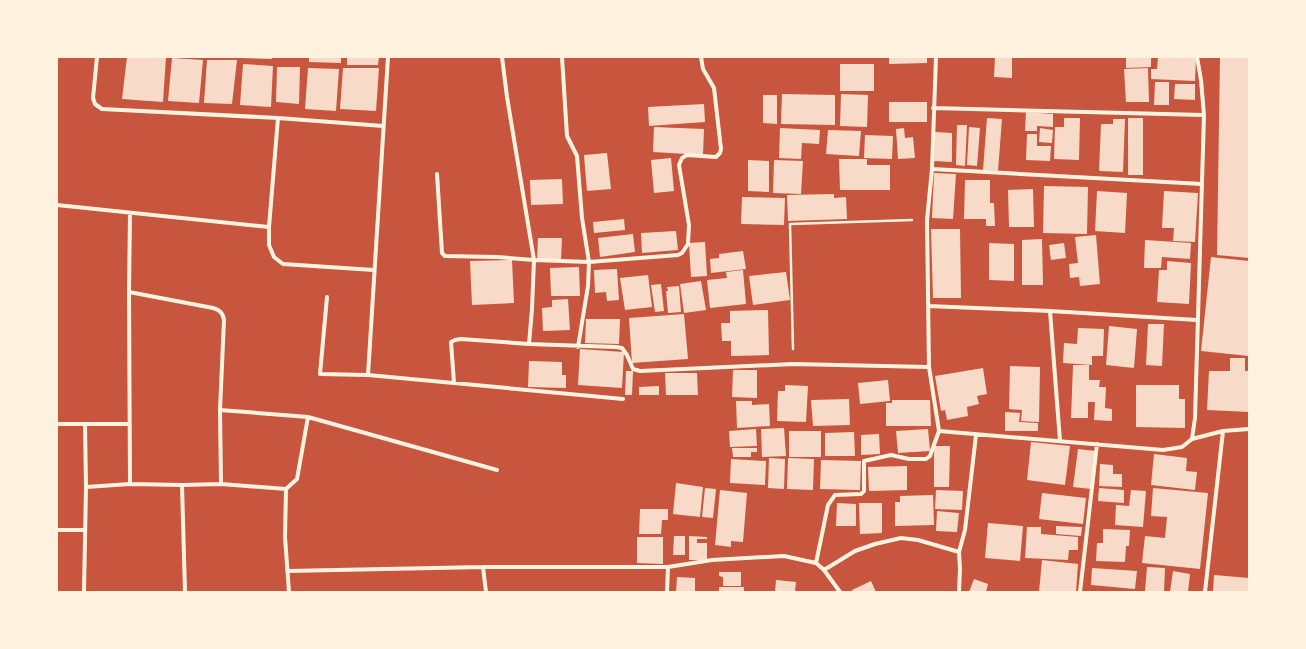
<svg xmlns="http://www.w3.org/2000/svg" width="1306" height="649" viewBox="0 0 1306 649" font-family="'Public Sans',sans-serif">
	<style>
		.building { fill: #f7dbc8 }
		.lines { fill: none; stroke-linecap: round; stroke-linejoin: round }
		.path { stroke: #fff3e0; stroke-width: 2.5 }
		.minor { stroke: #fff3e0; stroke-width: 4 }
	</style>
	<rect width="100%" height="100%" fill="#c8553d"/>
	<path class="building" d="M127,57H166L163,102L122,99Z
		M240,57H272V59L240,58Z
		M309,57H341V63L309,62Z
		M347,57H379L378,65H347Z
		M889,57H927V63L889,64Z
		M995,57H1012V78L994,77Z
		M1126,57H1151V67L1126,68Z
		M1158,57L1196,58L1195,81L1151,79V69H1157Z
		M1220,57H1249V258L1217,255Z
		M172,58L203,60L199,103L168,101Z
		M207,60H237L232,104L204,103Z
		M243,64L273,66L271,107L240,105Z
		M840,64H874V91H840Z
		M277,67H300L299,104L276,102Z
		M308,68L339,69L336,111L305,109Z
		M343,68H379L376,111L340,109Z
		M1148,68L1149,102H1126L1124,69Z
		M1155,82H1169V105H1154Z
		M1175,84H1195V100L1174,99Z
		M782,94L835,95V125L781,124Z
		M841,94L868,95L867,127L840,126Z
		M763,95H777V124L763,123Z
		M889,102H927V122H889Z
		M704,104L705,122L649,126L648,107Z
		M1026,112L1053,114V127L1037,126V131H1025Z
		M987,118L1002,119L998,171L983,170Z
		M1064,118H1080L1079,160L1054,159L1055,127H1064Z
		M1128,118H1143V175H1128Z
		M1113,119H1125L1123,172L1099,171L1101,124H1113Z
		M957,125H967L965,166L956,165Z
		M654,127L704,129L703,155L653,152Z
		M969,127L980,128L977,166L967,165Z
		M780,128L820,130L819,144L802,143L801,159L779,158Z
		M904,128L905,138L913,137L915,158L898,159L896,129Z
		M1040,128L1053,130L1052,143L1039,142Z
		M828,130L861,131L859,156L826,154Z
		M935,132L952,133V162L934,161Z
		M1027,134H1037V146H1051L1050,161L1026,160Z
		M865,135L893,136L892,159L864,158Z
		M607,153L611,189L587,191L584,155Z
		M671,158L674,191L654,193L651,160Z
		M839,159H867V165H890V190H840Z
		M748,160L769,161V192L748,191Z
		M774,160L803,161L801,194L773,193Z
		M934,173L956,174L953,219L932,218Z
		M562,179L563,204L531,205L530,180Z
		M965,180H990V203H994L995,226H986V219H964Z
		M1044,186L1088,187L1087,234L1043,233Z
		M1033,189L1034,227H1009L1008,190Z
		M1097,191L1127,193L1125,233L1095,231Z
		M1164,191L1198,193L1195,242L1173,241L1174,228H1162Z
		M834,194V198L846,197L847,219L788,221L787,195Z
		M742,197L785,198L784,225L741,224Z
		M624,219L625,230L594,233L593,222Z
		M931,229H960L961,298H933Z
		M676,231L678,250L642,253L641,233Z
		M633,234L635,252L600,257L598,238Z
		M1096,235L1100,284L1080,286L1079,277L1070,278L1069,264L1078,263L1075,237Z
		M538,238H562L561,260H537Z
		M1042,239L1043,285H1022V240Z
		M1145,240L1191,243L1190,259L1162,257L1161,268H1144Z
		M705,242L707,276L691,277L689,243Z
		M989,243L1014,244V281L989,280Z
		M1064,243L1066,258L1051,260L1049,245Z
		M743,251L746,269L711,273L710,259L719,258V254Z
		M1211,257L1249,261V356L1201,351Z
		M512,260L514,303L472,305L470,261Z
		M1167,261L1191,263L1189,304L1157,302L1159,270H1167Z
		M579,267L580,296H551L550,268Z
		M617,269L619,300L607,301L606,292L595,293L594,270Z
		M743,270L746,304L710,308L707,280L727,278L726,272Z
		M786,272L790,300L753,305L749,276Z
		M648,275L652,307L625,310L620,278Z
		M701,281L706,310L684,313L680,284Z
		M661,284L664,311L655,312L651,285Z
		M679,286L681,312L668,313L666,291H668L667,287Z
		M568,299L570,330L543,331L542,308L552,307V300Z
		M768,310L769,355L731,356V341H722L721,323H730V311Z
		M684,314L688,359L632,363L629,318Z
		M586,319H620L619,344L585,343Z
		M1148,324H1164L1162,366L1146,365Z
		M1109,326L1137,329L1134,368L1106,365Z
		M1078,328L1104,329L1103,356H1092V365L1063,363L1064,343L1077,344Z
		M580,349L624,352L622,388L578,385Z
		M1230,358H1245V371H1249V412L1207,410L1209,371H1230Z
		M529,361L562,362V375H566V388L528,387Z
		M1073,365H1089V380H1100L1099,387H1106L1105,408L1112,409V421L1094,420L1095,402H1088V418H1071Z
		M1010,366L1040,367L1039,422L1021,421L1022,410L1009,409Z
		M983,368L987,394L977,396L979,404L967,407L968,416L947,420L945,410L941,411L935,376Z
		M733,370H757V398L732,397Z
		M626,371H633L632,395H625Z
		M665,373H697L698,395H666Z
		M888,380L890,401L860,404L858,383Z
		M785,385L808,386L806,422L777,421L778,391H785Z
		M1136,385H1179V399H1185V428L1136,427Z
		M659,386V395H639V387Z
		M849,399L850,425L813,426L811,400Z
		M892,400H930L931,426H886V403H892Z
		M736,401H752V405L769,404L770,426L737,428Z
		M1005,412L1020,413L1019,422L1038,423V431H1005Z
		M784,428L786,456L762,457L761,429Z
		M756,429L757,446L730,447L729,431Z
		M928,429L930,451L898,453L896,431Z
		M789,431H821V457H789Z
		M854,432L855,456H825V433Z
		M879,434L880,454L861,455V435Z
		M1031,442L1070,446L1065,485L1027,480Z
		M934,446H950L949,487H934Z
		M732,448H757V452H751V457H733Z
		M1078,449L1096,451L1091,489L1073,487Z
		M1154,454L1187,458L1186,471L1197,472L1195,490L1151,485Z
		M769,458L785,459L784,489L768,488Z
		M788,458L814,459L813,490L787,489Z
		M731,459L766,461L765,485L730,483Z
		M821,460L861,461L860,490L820,489Z
		M1100,464L1113,465V474H1122V487L1099,486Z
		M907,466V490L869,491L868,467Z
		M676,483L703,487L700,517L673,514Z
		M705,488L716,489L713,518L702,517Z
		M1099,488L1124,490V503L1098,501Z
		M1153,488L1208,493L1200,569L1142,563L1145,536L1165,538L1167,517L1151,516Z
		M720,490L747,493L743,542L731,541V547L715,545Z
		M936,490L963,491L962,510L935,509Z
		M1131,490L1146,491L1143,527L1115,525L1116,505L1129,506Z
		M1042,493L1086,498L1083,524L1039,519Z
		M933,495L934,525L895,526V502H900V496Z
		M837,503L856,504V526H836Z
		M859,503H882V533L860,534Z
		M640,509H668V520H662L661,534H639Z
		M937,511L959,513L957,532L936,531Z
		M988,523L1023,526L1020,561L985,558Z
		M1056,526L1082,527L1081,536L1056,534Z
		M1027,527H1041V534L1078,537V550H1069L1068,560L1025,558Z
		M1103,529L1130,530L1129,546H1126L1125,562L1096,561L1097,543H1103Z
		M674,536H685V555H673Z
		M689,536L707,537V539H697V543H707V560H689Z
		M637,537H663V564L637,563Z
		M1042,560L1078,564L1076,592H1039Z
		M1147,567L1165,568L1164,592H1145Z
		M1092,568L1137,571L1135,589L1091,585Z
		M1173,571L1190,574L1188,592H1170Z
		M719,572H741V586H723V577L719,576Z
		M1214,575L1249,578V592H1213Z
		M677,577L695,578V592H676Z
		M974,579L988,584L986,592H969Z
		M776,580L796,582L795,592H775Z
		M871,581L876,592H853L852,590Z
		M719,587H744V592H719Z"/>
	<g class="lines">
		<path class="path" d="M793,349L790,224L912,220"/>
		<path class="minor" d="M97,57L93,98L95,104L102,109L278,118L383,126
			M502,57L507,97L534,260L532,309L529,344
			M562,57L567,136L577,156L582,218L589,262L588,286L578,347
			M933,108L1204,115
			M278,118L269,227V245L274,257L283,264L374,270
			M932,169L1202,184
			M437,174L442,253L445,256L497,257L534,260L589,262L678,255L682,253L688,244L689,225L679,165L682,158L687,155L716,157L720,153L721,149L714,88L703,69L701,57
			M57,205L269,227
			M129,292L213,308C220,310 223,313 224,320L220,410L221,484
			M327,297L320,374L368,375L623,399
			M928,306L1050,311L1197,320
			M1050,311L1060,441
			M368,375L388,57
			M454,383L451,342L455,340L461,339L529,344L616,347L622,348L627,355L633,369L640,371L793,364L929,367
			M220,410L308,417L497,470
			M57,424H129
			M939,431L1163,450L1182,447L1192,439L1195,418L1204,115L1201,80L1197,57
			M1192,439L1223,431L1249,429
			M130,484L129,292L130,213
			M182,485L185,592
			M86,487L130,484L182,485L221,484L286,489
			M286,489L285,537L289,592
			M286,489L297,479L308,417
			M57,530H84
			M816,563L828,505L835,495L861,494L864,491V461L891,455L909,459H926L930,456L939,431L929,367L927,220L932,169L936,57
			M483,567L486,592
			M668,567L712,560L784,556L816,563L824,570L840,592
			M824,570L855,551L875,544L901,538L918,540L959,552L965,530L976,435
			M287,571L483,567H668L667,592
			M84,592L86,487L85,424
			M959,592L960,569L959,552
			M1080,592L1097,444
			M1205,592L1223,431"/>
	</g>
	<rect width="1306" height="649" fill="none" stroke="#fff3e0" stroke-width="116"/>
</svg>
